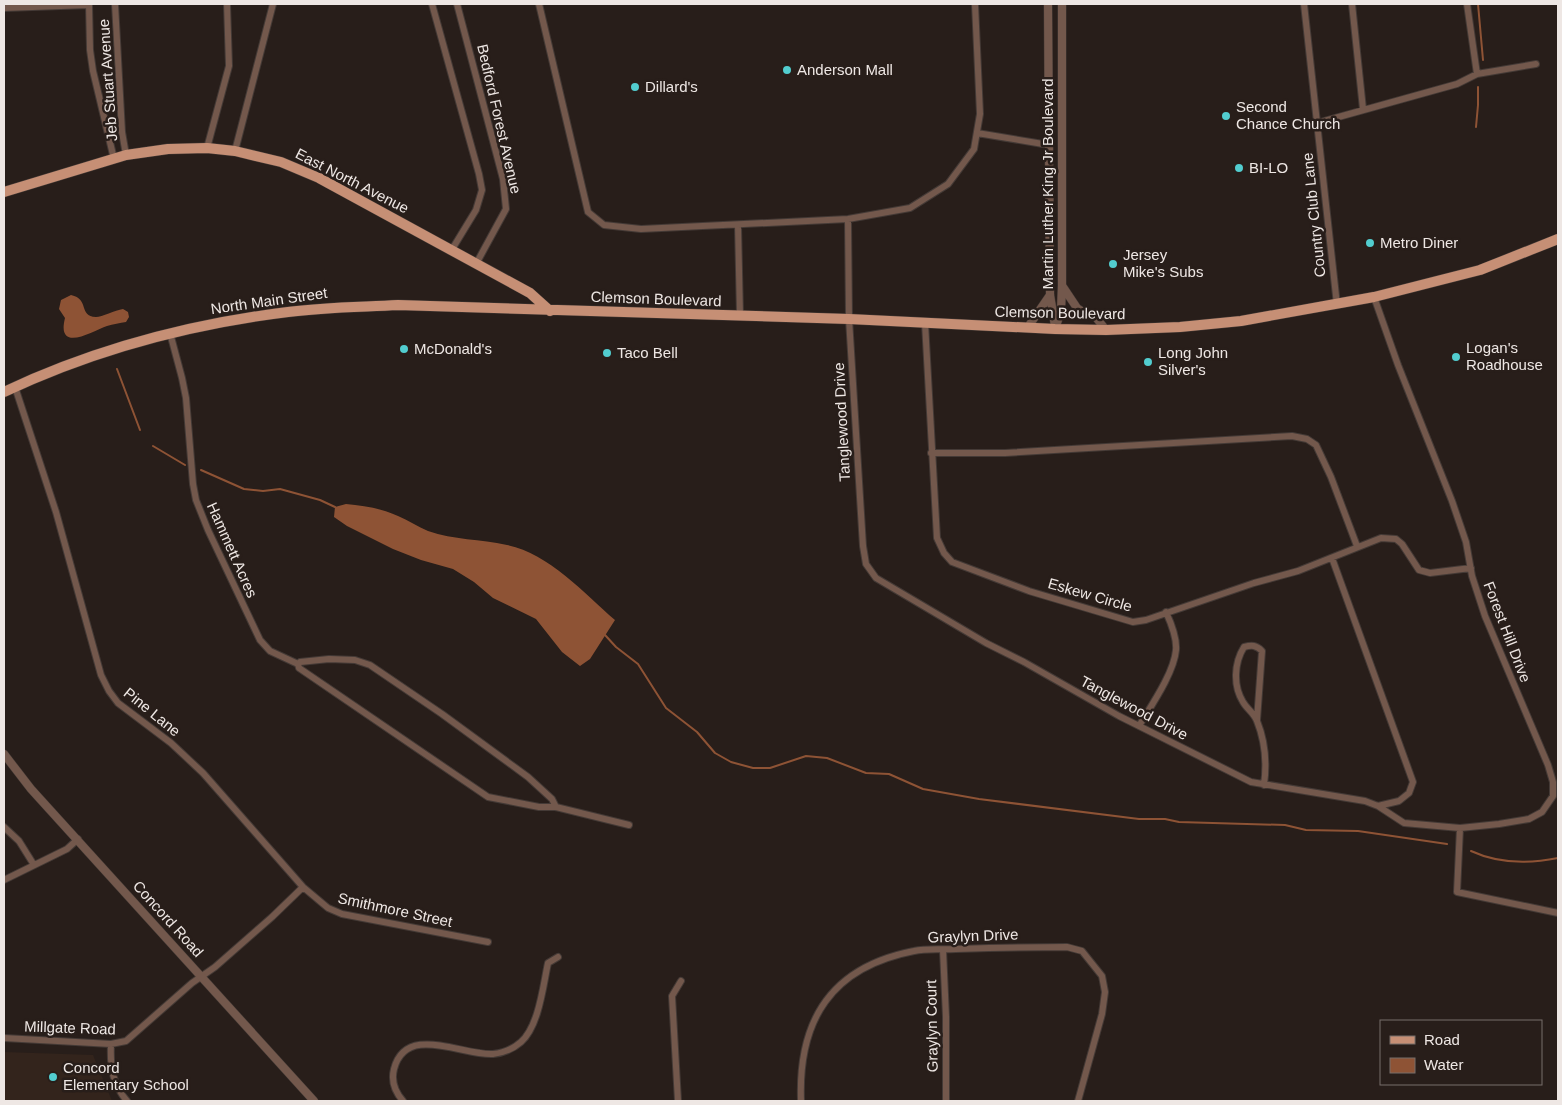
<svg xmlns="http://www.w3.org/2000/svg" width="1562" height="1105" viewBox="0 0 1562 1105" font-family="Arial,sans-serif">
	<style>
		.built { fill: #33241c }
		.water { fill: #8e5335 }
		.lines { fill: none; stroke-linecap: round; stroke-linejoin: round }
		.stream { stroke: #8e5335; stroke-width: 2 }
		.minor-casing { stroke: #443a36; stroke-width: 8 }
		.tertiary-casing { stroke: #443a36; stroke-width: 9 }
		.primary-casing { stroke: #443a36; stroke-width: 11 }
		.minor { stroke: #73584c; stroke-width: 6 }
		.tertiary { stroke: #73584c; stroke-width: 8 }
		.primary { stroke: #c68f75; stroke-width: 10 }
		.poi-dot { fill: #52cdcf; stroke: #281e1a; stroke-width: 2 }
		.labels { text-anchor: middle; stroke-width: 5; stroke-linejoin: round; paint-order: stroke }
		.poi-label { font-size: 15px; fill: #eee7e4; stroke: #281e1a; text-anchor: start }
		.street-label { font-size: 15px; fill: #eee7e4; stroke: #281e1a }
	</style>
	<rect width="100%" height="100%" fill="#281e1a"/>
	<path class="built" d="M4,1052L93,1055L112,1101H4Z"/>
	<path class="water" d="M71,295C90,299 78,316 96,317C102,317 115,310 123,309L128,312L129,317L126,322C120,323 113,324 107,326C93,331 56,354 65,318L59,309L61,300Z
		M346,504C364,506 381,508 398,516C408,520 418,527 428,531C454,540 480,539 507,545C548,553 584,593 615,620L590,659L580,666L562,652L536,619L493,598L474,582L453,569L421,560L393,549L347,526L334,517L335,507Z"/>
	<g class="lines">
		<path class="stream" d="M1478,4L1483,60
			M1476,127L1478,105V87
			M117,369L140,430
			M153,446L185,465
			M201,470L244,489L263,491L280,489L320,500L335,507
			M605,635L616,647L638,664L666,708L697,732L715,753L731,762L753,768H770L806,756L827,758L866,773L889,774L923,789L979,799L1139,819H1165L1179,822L1285,825L1306,830L1358,831L1447,844
			M1471,851C1499,864 1528,864 1558,858"/>
		<g class="minor-casing">
			<path id="minor" d="M89,4L90,50L93,71L114,159
				M115,4L122,132L126,155
				M432,4L479,174L482,190L476,210L451,251
				M457,4L503,179L506,209L476,264
				M539,4L588,212L604,225L641,229L848,219L910,208L948,184L974,149L980,114L975,4
				M1304,4L1337,305
				M1352,4L1363,109
				M4,8L89,5
				M1477,74L1536,64
				M1317,123L1457,84L1477,74L1467,4
				M977,133L1049,145
				M207,148L229,66L227,4
				M235,151L273,4
				M848,219L849,319L863,546L866,564L876,578L986,643L1024,662L1119,716L1251,782L1365,801L1378,806L1399,801L1409,793L1413,782L1332,558
				M738,225L740,316
				M1374,297L1398,365L1452,501L1466,542L1472,576L1485,616L1548,765L1553,782V796L1542,812L1529,819L1499,824L1460,828L1404,823L1378,806
				M925,323L937,538L944,553L952,562L1029,591L1133,622L1146,620L1254,583L1298,571L1381,538L1396,539L1402,544L1419,570L1430,573L1471,568
				M170,333L182,378L186,398L193,484L196,500L208,530L260,640L270,651L298,664
				M15,387L56,512L101,675L109,691L118,703L171,743L203,773L303,887L328,908L342,914L488,942
				M931,453H1005L1292,436L1307,439L1316,445L1331,477L1357,546
				M1257,720L1262,651C1256,645 1252,645 1244,647C1234,663 1233,686 1243,702C1247,709 1254,713 1257,721C1265,741 1267,763 1264,785
				M1139,726C1151,706 1174,673 1176,650C1177,638 1171,623 1166,612
				M556,807L552,799L528,777L442,714L370,665L355,660L329,659L300,662L298,664L299,668L488,797L539,807H556L629,825
				M4,827L19,841L34,865
				M1460,828L1457,892L1558,913
				M4,880L67,849L78,839
				M943,950L946,1017V1101
				M4,1038L111,1044L126,1041L192,983L215,967L272,917L303,887
				M111,1044C110,1066 112,1084 127,1101
				M403,1101C395,1092 391,1081 394,1069C406,1023 463,1056 493,1054C503,1053 513,1049 521,1042C539,1026 543,986 548,963L558,957
				M678,1101L672,996L681,981
				M801,1101C798,1020 831,967 914,951C927,948 942,950 956,949C993,948 1030,947 1067,947L1082,951L1102,976L1105,992L1102,1014L1078,1101"/>
		</g>
		<g class="tertiary-casing">
			<path id="tertiary" d="M1048,4L1050,295L1055,326
				M1063,287L1077,308L1086,314L1094,315L1106,330
				M1028,327L1050,295
				M1055,329L1061,311L1062,285V4
				M4,754L31,789L314,1101"/>
		</g>
		<g class="primary-casing">
			<path id="primary" d="M4,192L126,155L168,149L207,148L235,151L281,162L319,178L530,293L550,311
				M4,392C93,350 190,324 288,312C324,307 361,307 398,305L849,319L1055,329L1106,330L1180,327L1241,321L1374,297L1480,270L1558,239"/>
		</g>
		<use href="#minor" class="minor"/>
		<use href="#tertiary" class="tertiary"/>
		<use href="#primary" class="primary"/>
	</g>
	<g class="poi-dot">
		<circle cx="787" cy="70" r="5"/>
		<circle cx="635" cy="87" r="5"/>
		<circle cx="1226" cy="116" r="5"/>
		<circle cx="1239" cy="168" r="5"/>
		<circle cx="1370" cy="243" r="5"/>
		<circle cx="1113" cy="264" r="5"/>
		<circle cx="404" cy="349" r="5"/>
		<circle cx="607" cy="353" r="5"/>
		<circle cx="1456" cy="357" r="5"/>
		<circle cx="1148" cy="362" r="5"/>
		<circle cx="53" cy="1077" r="5"/>
	</g>
	<g class="labels">
		<g class="poi-label">
			<text x="797" y="75">Anderson Mall</text>
			<text x="645" y="92">Dillard's</text>
			<text x="1236" y="112">Second<tspan x="1236" dy="17">Chance Church</tspan></text>
			<text x="1249" y="173">BI-LO</text>
			<text x="1380" y="248">Metro Diner</text>
			<text x="1123" y="260">Jersey<tspan x="1123" dy="17">Mike's Subs</tspan></text>
			<text x="1466" y="353">Logan's<tspan x="1466" dy="17">Roadhouse</tspan></text>
			<text x="414" y="354">McDonald's</text>
			<text x="617" y="358">Taco Bell</text>
			<text x="1158" y="358">Long John<tspan x="1158" dy="17">Silver's</tspan></text>
			<text x="63" y="1073">Concord<tspan x="63" dy="17">Elementary School</tspan></text>
		</g>
		<g class="street-label">
			<text transform="translate(108 80) rotate(-94)" y="5">Jeb Stuart Avenue</text>
			<text transform="translate(499 119) rotate(77)" y="5">Bedford Forest Avenue</text>
			<text transform="translate(352 181) rotate(27)" y="5">East North Avenue</text>
			<text transform="translate(1048 184) rotate(-90)" y="5">Martin Luther King Jr Boulevard</text>
			<text transform="translate(1314 215) rotate(-96)" y="5">Country Club Lane</text>
			<text transform="translate(656 299) rotate(2)" y="5">Clemson Boulevard</text>
			<text transform="translate(269 301) rotate(-8)" y="5">North Main Street</text>
			<text transform="translate(1060 313) rotate(1)" y="5">Clemson Boulevard</text>
			<text transform="translate(842 422) rotate(-93)" y="5">Tanglewood Drive</text>
			<text transform="translate(232 550) rotate(66)" y="5">Hammett Acres</text>
			<text transform="translate(1090 595) rotate(16)" y="5">Eskew Circle</text>
			<text transform="translate(1507 632) rotate(69)" y="5">Forest Hill Drive</text>
			<text transform="translate(1134 708) rotate(28)" y="5">Tanglewood Drive</text>
			<text transform="translate(152 712) rotate(39)" y="5">Pine Lane</text>
			<text transform="translate(395 910) rotate(12)" y="5">Smithmore Street</text>
			<text transform="translate(168 919) rotate(48)" y="5">Concord Road</text>
			<text transform="translate(973 936) rotate(-2)" y="5">Graylyn Drive</text>
			<text transform="translate(932 1026) rotate(-91)" y="5">Graylyn Court</text>
			<text transform="translate(70 1028) rotate(2)" y="5">Millgate Road</text>
		</g>
	</g>
	<rect width="1562" height="1105" fill="none" stroke="#eee7e4" stroke-width="10"/>
	<rect x="1380" y="1020" width="162" height="65" fill="#281e1a" stroke="#776e6b"/>
	<rect x="1390" y="1036" width="25" height="8" fill="#c68f75" stroke="#776e6b"/>
	<text x="1424" y="1045" font-size="15" fill="#eee7e4">Road</text>
	<rect x="1390" y="1058" width="25" height="15" fill="#8e5335" stroke="#776e6b"/>
	<text x="1424" y="1070" font-size="15" fill="#eee7e4">Water</text>
</svg>
